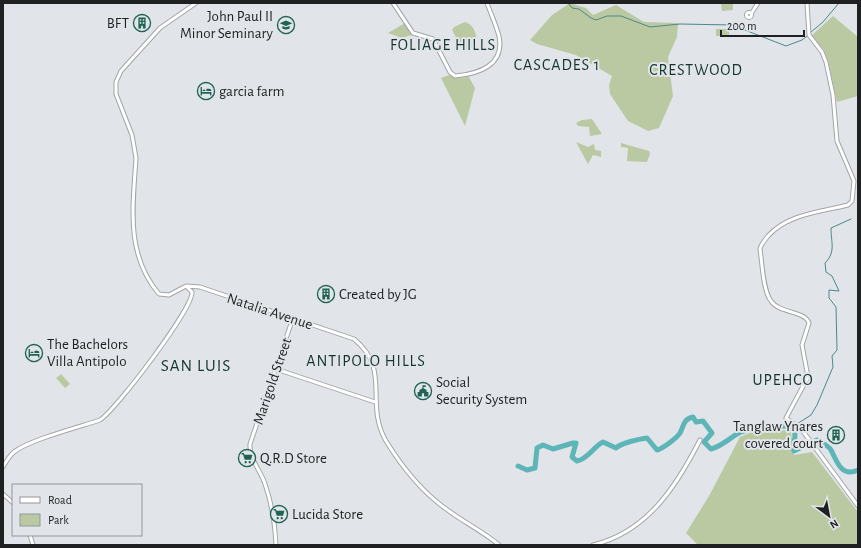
<svg xmlns="http://www.w3.org/2000/svg" width="861" height="548" viewBox="0 0 861 548" font-family="'Alegreya Sans',sans-serif">
	<style>
		.green { fill: #bac9a2 }
		.lines { fill: none; stroke-linecap: round; stroke-linejoin: round }
		.stream { stroke: #4a888a; stroke-width: 1 }
		.river { stroke: #5db5b7; stroke-width: 5 }
		.tertiary-casing { stroke: #a2a5a9; stroke-width: 5 }
		.tertiary { stroke: #fff; stroke-width: 3 }
		.labels { text-anchor: middle; stroke-width: 4; stroke-linejoin: round; paint-order: stroke }
		.poi-label { font-size: 15px; fill: #1f2021; stroke: #e1e5e9; text-anchor: start }
		.street-label { font-size: 15px; fill: #1f2021; stroke: #e1e5e9 }
		.neighbourhood-label { font-size: 16px; letter-spacing: 1px; fill: #15342d; stroke: #e1e5e9 }
		.quarter-label { font-size: 17px; letter-spacing: 1px; fill: #15342d; stroke: #e1e5e9 }
	</style>
	<rect width="100%" height="100%" fill="#e1e5e9"/>
	<path class="green" d="M570,3L586,8L593,15L616,5L644,22L678,23L677,37L668,57L673,96L659,128L648,131L628,121L610,94L609,85L612,76L576,55L537,44L530,40L552,15Z
		M721,4H733V10L722,11Z
		M833,16L858,37V96L837,102L828,60L824,50L811,36Z
		M465,22C474,24 478,36 476,45L466,50L462,49L452,30L454,27Z
		M405,23L412,35L402,38L388,33Z
		M716,29H729V36H716Z
		M449,75L458,78L469,77L475,88L465,126L441,78Z
		M592,119L602,134L590,136L589,127L578,126L576,123L582,120Z
		M576,142L588,147L594,144L595,150L601,151V157L593,155L588,164Z
		M621,143L649,151L650,154L647,162L627,161L628,148L621,147Z
		M61,374L70,384L65,388L56,378Z
		M790,430C793,438 792,447 794,455L812,452L858,512V545H698L686,533L709,496L740,437L752,432Z"/>
	<g class="lines">
		<path class="stream" d="M568,3L572,8L579,9L591,18L596,20L607,16H621L650,27L680,24L732,25L786,46L802,40L807,36
			M811,32L823,22L839,3
			M797,424L811,415L817,405L833,367L832,356L837,350L836,307L829,298V290L839,291L832,276L826,272L825,263C836,252 831,243 831,228L851,219
			M857,545L858,544"/>
		<path class="river" d="M518,466L527,470L535,468L537,448L543,445L553,449L573,443H576L572,457L577,461C588,459 593,447 603,442L616,448C621,443 639,439 647,438L657,450C662,449 677,438 680,433C684,426 683,419 693,417L696,422L703,421L712,433L704,442L711,449C723,446 730,437 741,432C756,426 773,427 789,426C800,432 792,442 794,451L817,440C822,443 828,445 831,450C837,461 841,478 858,470"/>
		<g class="tertiary-casing">
			<path id="tertiary" d="M393,3L413,33L433,39L450,72L455,76C479,74 505,65 499,36C496,25 491,14 487,3
				M807,3L809,35L822,52L826,62L833,95L837,141L854,181L852,201L848,205C820,212 788,214 768,236C765,240 761,244 760,249C762,262 763,291 771,301C780,314 804,310 809,323L802,345L808,377L786,418L802,430L858,506
				M746.5 15a2.5 2.5 0 1 1 5 0a2.5 2.5 0 1 1-5 0Z
				M751,14L758,3
				M186,286L200,287L354,339C392,370 364,403 386,441C402,467 424,494 449,511C465,523 484,532 499,545
				M276,369L375,402
				M3,467C6,462 9,456 14,452C29,440 79,427 100,420C116,410 194,307 192,292L186,286L169,295L159,294C125,254 133,206 136,158L132,135L116,94V82L121,71L160,28L196,3
				M3,494L13,503
				M30,535L33,545
				M276,545C275,524 272,504 265,484C261,471 249,459 250,444L293,318
				M593,545C647,532 676,487 700,440"/>
		</g>
		<use href="#tertiary" class="tertiary"/>
	</g>
	<defs>
		<g id="building-ring" transform="scale(0.9)"><circle r="9.5" fill="#e1e5e9" stroke="#1e6354" stroke-width="1.5"/><path d="M-4-6H4V6H1V3H-1V6H-4ZM-2.5-4.3h1.7v1.8h-1.7ZM.8-4.3h1.7v1.8H.8ZM-2.5-1h1.7V.8h-1.7ZM.8-1h1.7V.8H.8Z" fill="#1e6354"/></g>
		<g id="university-ring" transform="scale(0.9)"><circle r="9.5" fill="#e1e5e9" stroke="#1e6354" stroke-width="1.5"/><path d="M0-5L7-2L0 1L-7-2ZM-4 1L0 2.5L4 1V4Q0 6-4 4Z" fill="#1e6354"/></g>
		<g id="hotel-ring" transform="scale(0.9)"><circle r="9.5" fill="#e1e5e9" stroke="#1e6354" stroke-width="1.5"/><path d="M-6-4.5h1.5V1H6V5H4.5V3h-9V5H-6ZM-4 0a1.8 1.8 0 1 1 3.6 0ZM.5 0V-2.5h3Q6-2.5 6 0Z" fill="#1e6354"/></g>
		<g id="civic-ring" transform="scale(0.9)"><circle r="9.5" fill="#e1e5e9" stroke="#1e6354" stroke-width="1.5"/><path d="M-.6-6.5H3V-4.5H.6V-3L4-1V1h2V6H-6V1h2V-1L-.6-3ZM-1.2 2.5V6h2.4V2.5Z" fill="#1e6354"/></g>
		<g id="supermarket-ring" transform="scale(0.9)"><circle r="9.5" fill="#e1e5e9" stroke="#1e6354" stroke-width="1.5"/><path d="M-6-5.5h2.5l.6 2H6L4.5 2H-2.5L-4.4-4H-6ZM-1.5 3.2a1.3 1.3 0 1 0 .1 0ZM3 3.2a1.3 1.3 0 1 0 .1 0Z" fill="#1e6354"/></g>
	</defs>
	<g fill-rule="evenodd">
		<use href="#building-ring" x="142" y="23"/>
		<use href="#university-ring" x="286" y="25"/>
		<use href="#hotel-ring" x="206" y="91"/>
		<use href="#building-ring" x="326" y="294"/>
		<use href="#hotel-ring" x="34" y="353"/>
		<use href="#civic-ring" x="423" y="391"/>
		<use href="#building-ring" x="836" y="435"/>
		<use href="#supermarket-ring" x="247" y="458"/>
		<use href="#supermarket-ring" x="279" y="514"/>
	</g>
	<g class="labels">
		<g class="poi-label">
			<text x="273" y="21" text-anchor="end">John Paul II<tspan x="273" dy="17">Minor Seminary</tspan></text>
			<text x="129" y="28" text-anchor="end">BFT</text>
			<text x="219" y="96">garcia farm</text>
			<text x="339" y="299">Created by JG</text>
			<text x="47" y="349">The Bachelors<tspan x="47" dy="17">Villa Antipolo</tspan></text>
			<text x="436" y="387">Social<tspan x="436" dy="17">Security System</tspan></text>
			<text x="823" y="431" text-anchor="end">Tanglaw Ynares<tspan x="823" dy="17">covered court</tspan></text>
			<text x="260" y="463">Q.R.D Store</text>
			<text x="292" y="519">Lucida Store</text>
		</g>
		<g class="street-label">
			<text transform="translate(270 311) rotate(18)" y="5">Natalia Avenue</text>
			<text transform="translate(272 381) rotate(-71)" y="5">Marigold Street</text>
		</g>
		<g class="neighbourhood-label">
			<text x="443" y="50">FOLIAGE HILLS</text>
			<text x="557" y="70">CASCADES 1</text>
			<text x="696" y="75">CRESTWOOD</text>
			<text x="366" y="366">ANTIPOLO HILLS</text>
			<text x="783" y="385">UPEHCO</text>
		</g>
		<g class="quarter-label">
			<text x="196" y="371">SAN LUIS</text>
		</g>
	</g>
	<rect width="861" height="548" fill="none" stroke="#1f2021" stroke-width="8"/>
	<rect x="12" y="484" width="130" height="52" fill="#e1e5e9" stroke="#939699"/>
	<rect x="20" y="497" width="20" height="6" fill="#ffffff" stroke="#939699"/>
	<text x="48" y="504" font-size="12" fill="#1f2021">Road</text>
	<rect x="20" y="514" width="20" height="12" fill="#bac9a2" stroke="#939699"/>
	<text x="48" y="524" font-size="12" fill="#1f2021">Park</text>
	<g transform="translate(829 516) rotate(148)" stroke="#e1e5e9" stroke-width="3" paint-order="stroke">
	<path d="M0-3L7 15L0 10L-7 15Z" fill="#1f2021"/>
	<text y="-6" font-size="11" font-weight="bold" text-anchor="middle" fill="#1f2021">N</text>
	</g>
	<path d="M721 30v6h83v-6" fill="none" stroke="#1f2021" stroke-width="2"/>
	<text x="727" y="30" font-size="12" fill="#1f2021" stroke="#e1e5e9" stroke-width="3" paint-order="stroke">200 m</text>
</svg>
